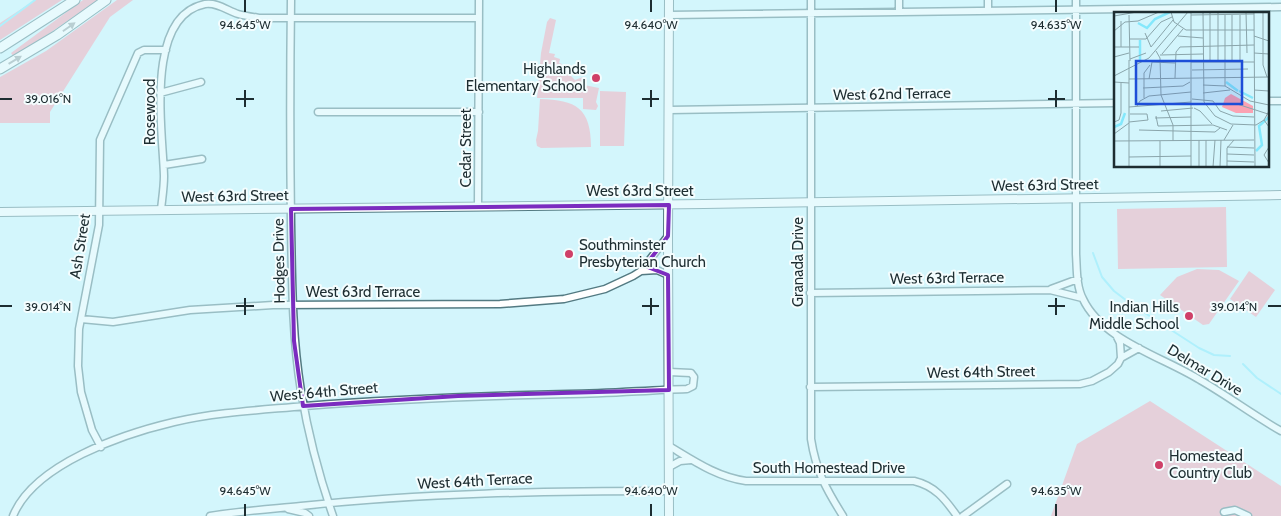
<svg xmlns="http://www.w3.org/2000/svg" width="1281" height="516" viewBox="0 0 1281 516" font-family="Cabin,sans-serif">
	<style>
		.green { fill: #fba2b2 }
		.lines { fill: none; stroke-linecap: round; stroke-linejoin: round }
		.stream { stroke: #84e8fc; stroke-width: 2 }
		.minor-casing { stroke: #537a82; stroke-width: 9 }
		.major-casing { stroke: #537a82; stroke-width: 10 }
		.highway-casing { stroke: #537a82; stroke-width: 11 }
		.minor { stroke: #fff; stroke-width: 6 }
		.major { stroke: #fff; stroke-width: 8 }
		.highway { stroke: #fff; stroke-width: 9 }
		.oneway { fill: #99a0a2 }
		.marked { fill: none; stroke: #7b2cbf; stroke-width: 4; stroke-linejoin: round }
		.ticks { fill: none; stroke: #1d2d31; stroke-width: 2 }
		.poi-dot { fill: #cf4068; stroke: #f4fdfe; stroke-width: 2 }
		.labels { text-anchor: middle; stroke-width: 4; stroke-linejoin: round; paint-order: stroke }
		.poi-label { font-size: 15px; fill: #1d2d31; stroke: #f4fdfe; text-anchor: end }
		.street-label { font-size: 15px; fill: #1d2d31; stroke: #f4fdfe }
		.inset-river { fill: none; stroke: #84e8fc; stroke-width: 2.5 }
		.inset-road { fill: none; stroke: #8aa5ab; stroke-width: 1 }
		.view { fill: #1d4ed8; fill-opacity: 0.15; stroke: #1d4ed8; stroke-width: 2.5 }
		.inset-edge { fill: none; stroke: #1d2d31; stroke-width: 2.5 }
		.ticks-label { font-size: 12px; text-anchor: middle; fill: #1d2d31; stroke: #f4fdfe; stroke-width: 4; stroke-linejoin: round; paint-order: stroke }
	</style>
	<rect width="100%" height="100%" fill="#d3f5fc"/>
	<path class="green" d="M35,0H62L0,40V23Z
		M83,0H98L47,35L13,56L11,53Z
		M117,0H133L110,17L50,112V123H0V77L46,51Z
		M550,18L556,20L549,53L555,54L554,57L560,59L559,63L562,64L561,67L571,70L570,75L575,80L583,77L586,81L584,85L599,88L596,102L598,106L596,110L583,109V98H537L541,53L547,22Z
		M600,91L626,92L624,146H600Z
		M540,99C576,100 591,108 591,147L541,148L537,146L536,140L538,131Z
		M1226,207L1227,267L1118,269L1117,209Z
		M1197,269L1219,270L1239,281L1209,324L1203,325L1160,295L1177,277Z
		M1249,271L1275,290L1256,317L1230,299Z
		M1150,401L1281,486V516H1051L1077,444Z"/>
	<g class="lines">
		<path class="stream" d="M0,26L35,0
			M1093,253L1102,277L1114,291L1131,304L1199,348L1214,355L1230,356
			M1243,364L1257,378L1281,394"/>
		<g class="minor-casing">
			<path id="minor" d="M291,0C290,75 290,149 291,224C292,280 292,336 301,391C308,433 319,476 333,516
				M811,0V439C816,471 826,489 843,516
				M1076,0V254C1077,268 1076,286 1083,299C1102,340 1163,357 1200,380C1228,396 1253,415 1281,431
				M988,11V0
				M899,12V0
				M669,15L1281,7
				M160,93L201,82
				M1267,101H1281
				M669,110L1115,103
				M318,112H479
				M164,165L202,159
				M478,206L479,0
				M161,210C162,199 164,188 164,176C163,133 144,16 205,4C217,2 228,11 238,14C245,16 253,17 260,18H479
				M641,271L657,270L668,275
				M1051,289L1078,279
				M810,293L1050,290L1082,298
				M81,319L113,322L190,310L273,305L500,304L564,299L605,289L633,276L641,271L668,236
				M1117,337L1120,343L1121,358
				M810,387L1080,384L1092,381L1109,372L1118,364L1121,358L1139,348
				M669,446C694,461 717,477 746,481H914C935,486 945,499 957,516
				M101,447L92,430L81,392L78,366L79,329L99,225L100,140L138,53L144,50H166
				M669,467L680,461L691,460
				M288,509L305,513L309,516
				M1224,512L1235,510L1248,516
				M13,516C34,464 123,434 174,422C217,412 262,410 305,406C394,399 480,396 569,394C609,394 648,390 687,389L693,386L694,377L691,373L669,372
				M210,516C240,511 271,509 301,506C424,493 546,491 669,491
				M963,516L1007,484"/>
		</g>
		<g class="major-casing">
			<path id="major" d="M0,212L704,204L1281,195
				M669,516L668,236L669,0"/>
		</g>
		<g class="highway-casing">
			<path id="highway" d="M0,48L75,0
				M0,69L57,35L106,0"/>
		</g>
		<use href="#minor" class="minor"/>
		<use href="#major" class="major"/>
		<use href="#highway" class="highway"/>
	</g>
	<defs><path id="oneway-solid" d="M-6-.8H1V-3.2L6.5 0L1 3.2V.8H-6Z" transform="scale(1.25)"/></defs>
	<g class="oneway">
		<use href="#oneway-solid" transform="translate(69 27) rotate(-35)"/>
		<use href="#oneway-solid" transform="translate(15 60) rotate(-31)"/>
	</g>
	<path d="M0 0H1281V516H0ZM669,205L668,236L645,266L668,275L669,390L458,396L303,406L294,341L291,209Z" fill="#d3f5fc" fill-opacity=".55" fill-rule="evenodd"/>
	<path class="marked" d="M669,205L668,236L645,266L668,275L669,390L458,396L303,406L294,341L291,209Z"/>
	<path class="ticks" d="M245,0V12M651,0V12M1056,0V12M245,90V107M651,90V107M1056,90V107M0,99H12M236,99H254M642,99H659M1048,99H1065M245,298V315M651,298V315M1056,298V315M0,306H12M236,306H254M642,306H659M1048,306H1065M1268,306H1281M245,504V516M651,504V516M1056,504V516"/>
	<g class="poi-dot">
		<circle cx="596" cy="78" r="5"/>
		<circle cx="569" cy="254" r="5"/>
		<circle cx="1189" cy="316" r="5"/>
		<circle cx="1159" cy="465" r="5"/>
	</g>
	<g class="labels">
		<g class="poi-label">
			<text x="586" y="74">Highlands<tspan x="586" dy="17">Elementary School</tspan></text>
			<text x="579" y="250" text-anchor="start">Southminster<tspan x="579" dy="17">Presbyterian Church</tspan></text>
			<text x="1179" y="312">Indian Hills<tspan x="1179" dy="17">Middle School</tspan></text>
			<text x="1169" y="461" text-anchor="start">Homestead<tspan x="1169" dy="17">Country Club</tspan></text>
		</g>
		<g class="street-label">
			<text transform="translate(892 94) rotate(-1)" y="5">West 62nd Terrace</text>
			<text transform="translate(150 112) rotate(-90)" y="5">Rosewood</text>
			<text transform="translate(466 148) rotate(-90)" y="5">Cedar Street</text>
			<text transform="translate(1045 185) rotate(-1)" y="5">West 63rd Street</text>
			<text x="640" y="196">West 63rd Street</text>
			<text transform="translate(235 196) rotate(-1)" y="5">West 63rd Street</text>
			<text transform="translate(80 246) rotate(-81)" y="5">Ash Street</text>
			<text transform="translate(279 261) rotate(-91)" y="5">Hodges Drive</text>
			<text transform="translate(798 262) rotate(-90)" y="5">Granada Drive</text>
			<text transform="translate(947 278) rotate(-1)" y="5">West 63rd Terrace</text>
			<text x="363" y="297">West 63rd Terrace</text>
			<text transform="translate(1205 370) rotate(31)" y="5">Delmar Drive</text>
			<text transform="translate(981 372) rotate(-1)" y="5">West 64th Street</text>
			<text transform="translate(324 392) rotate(-5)" y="5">West 64th Street</text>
			<text x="829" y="473">South Homestead Drive</text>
			<text transform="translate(475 481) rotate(-3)" y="5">West 64th Terrace</text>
		</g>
	</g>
	<g transform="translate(1114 12)">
		<rect width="155" height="155" fill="#d3f5fc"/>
		<path d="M117,82L139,94V101H122L108,95L111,86Z" fill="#fba2b2"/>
		<path class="inset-river" d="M24,11L33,16L41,7L56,0M26,48V28M112,70L124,79M125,79L139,86M0,115L7,112L11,101M142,139L148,133L145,114L155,105"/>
		<path class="inset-road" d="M57,0L60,10L72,18H140M89,0L90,90L101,104L117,112L142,113L150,108M132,0L133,41M140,0L141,155M149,0V53L153,65M15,3L16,49M77,3L140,2M111,3V74L136,89L155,93M126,3V50M0,4L23,0M0,19L11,10L24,9L45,0M31,21L37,35L59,8M64,24L89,26M140,24L155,29M16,27H32L47,10L58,5M0,35H25M7,35V9M42,39L46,46L47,83L59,113V129M140,41L155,42M48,42L69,17M46,43L89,42M0,45L15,41M16,47L32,41M77,50H140M96,50V0M104,50V0M118,50V3M78,58L134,57M0,64L35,46L74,0M61,66L62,40L66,35L140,33M15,67L155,65M35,67L38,50L61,51M0,70L15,71M89,73L111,74M29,76L69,74L76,70M140,78L155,79M89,81L116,78M30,86V61L36,53M78,87L99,89L106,99L119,104L140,105M123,92L154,102M23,94L26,89L35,84L77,80M15,95L77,90M80,96L86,99L98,112M0,99V71M47,99L79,96M155,99L150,108L155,115M42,104L44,114L99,113L113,118M41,106L77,105M0,110L5,108L7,101V71M15,110L34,108L33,102H16M25,118L101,120L106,116M0,122L15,111M85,128V155M110,128L119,113M0,129L140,128M113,135L140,136M113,142L140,143M15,145L77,144M113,149L140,150M155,151L150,143L155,135M15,155V48M46,155V129M77,155V0M92,155V128M99,155L101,128M106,155L107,128M113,155V136L120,128"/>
		<path class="view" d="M22,49H128V92H22Z"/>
		<rect width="155" height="155" class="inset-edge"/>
	</g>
	<g class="ticks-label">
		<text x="245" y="29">94.645°W</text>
		<text x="651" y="29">94.640°W</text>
		<text x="1056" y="29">94.635°W</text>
		<text x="48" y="103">39.016°N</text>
		<text x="48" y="311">39.014°N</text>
		<text x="1234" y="311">39.014°N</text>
		<text x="245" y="495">94.645°W</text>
		<text x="651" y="495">94.640°W</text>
		<text x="1056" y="495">94.635°W</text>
	</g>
</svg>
